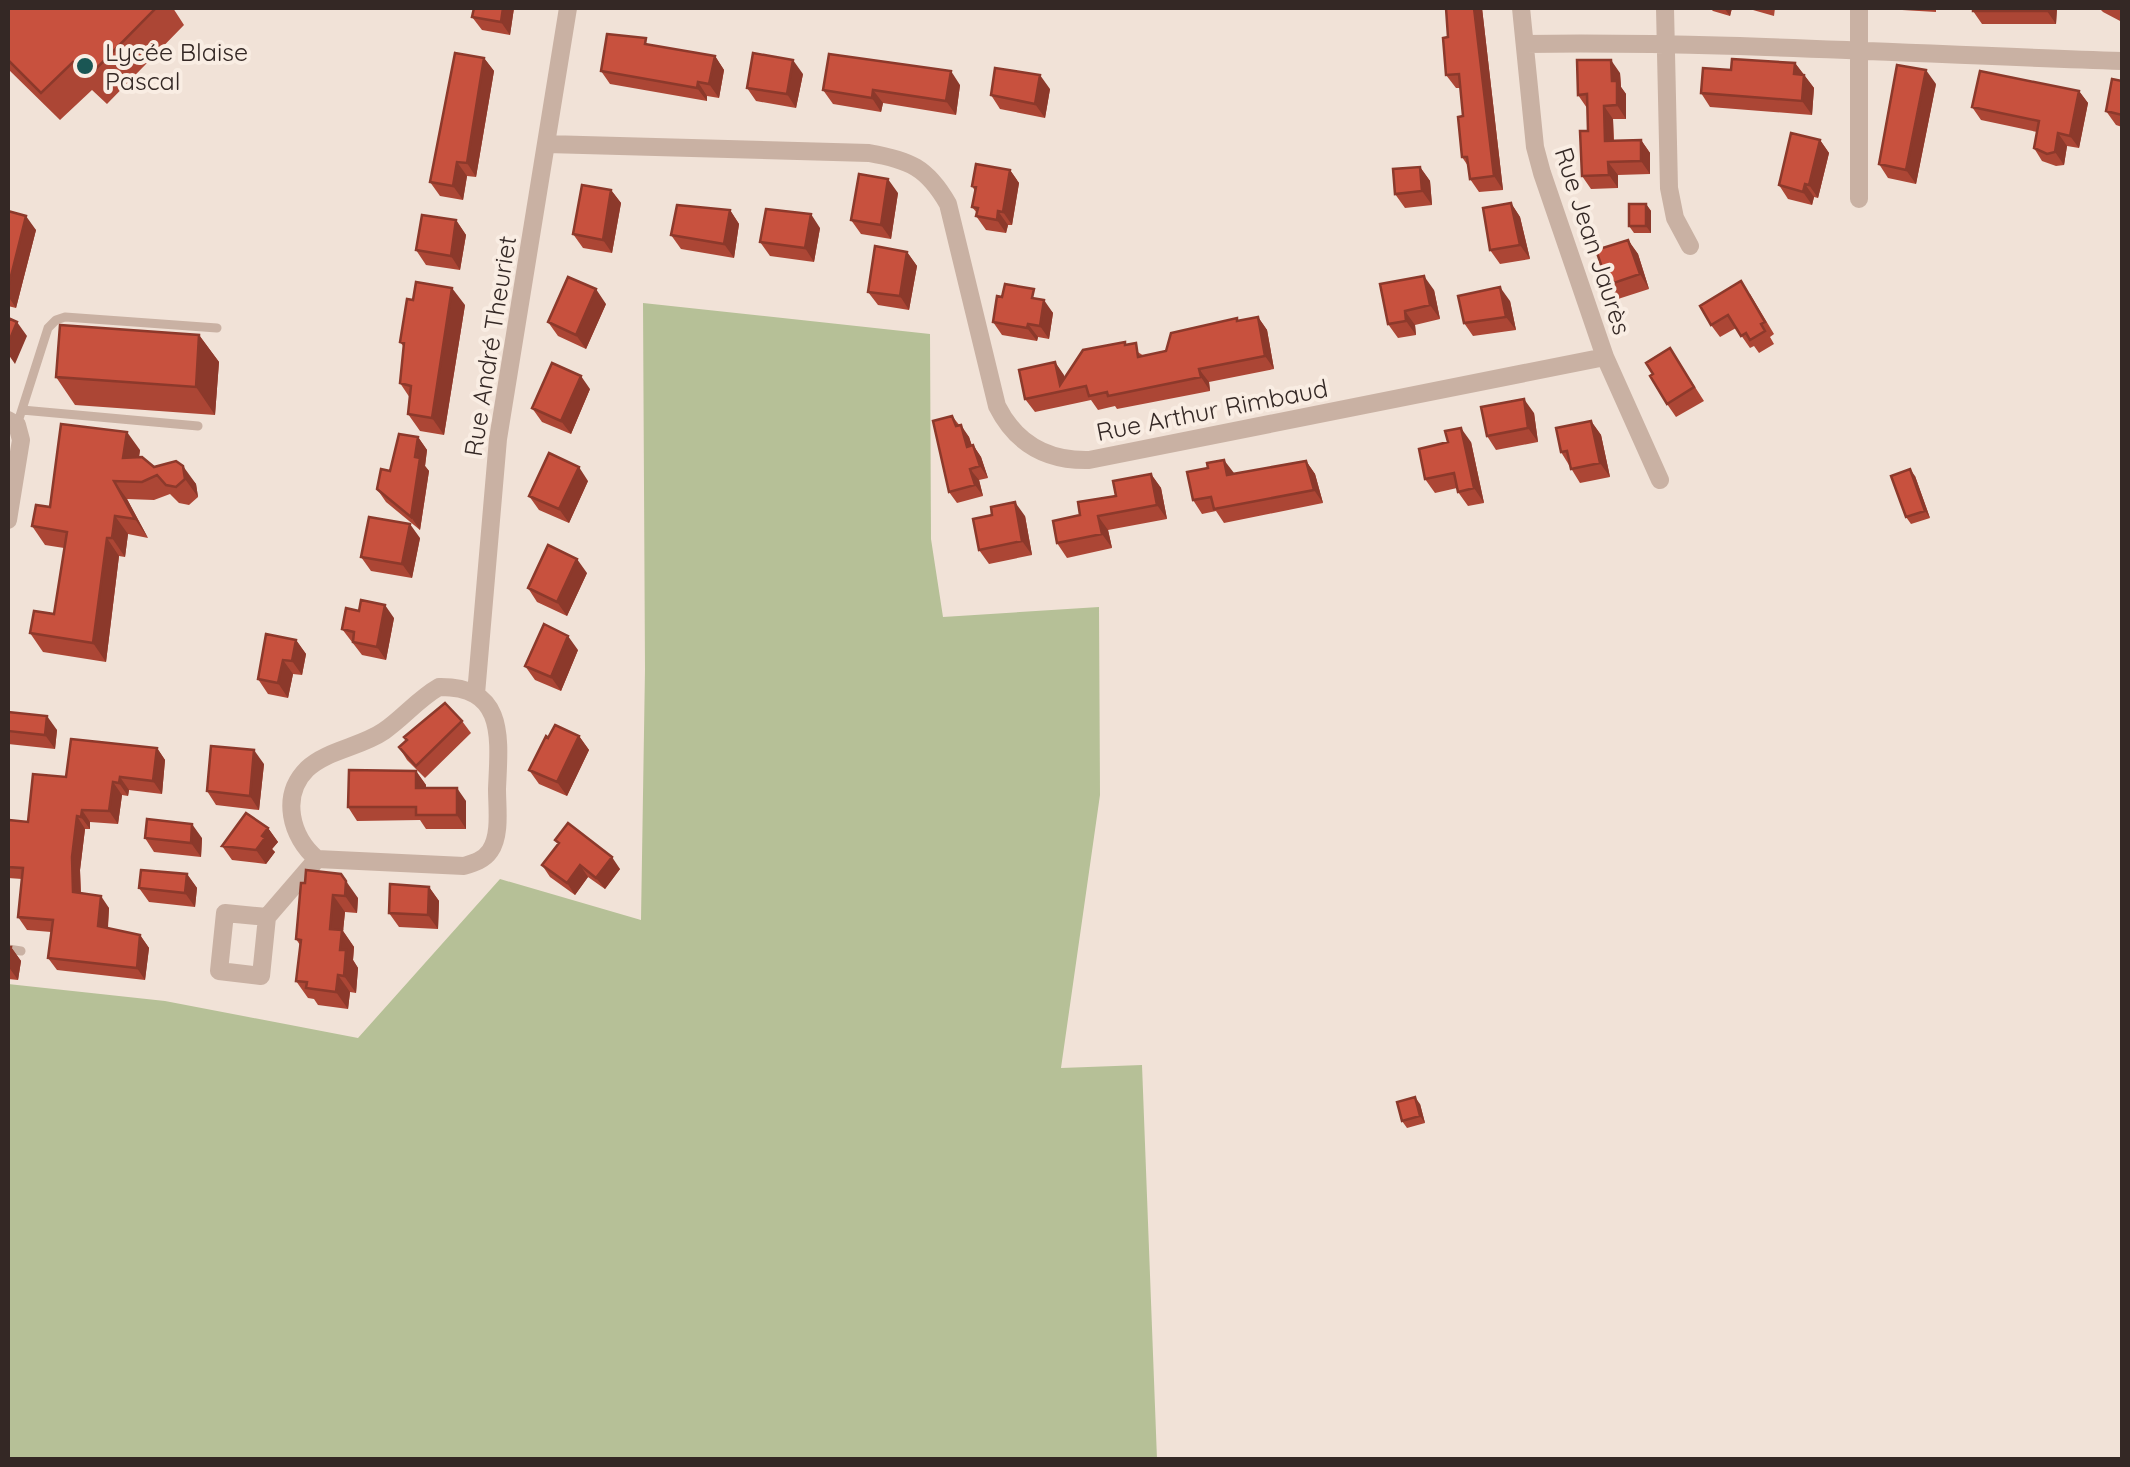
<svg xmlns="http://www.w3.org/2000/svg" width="2130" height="1467" viewBox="0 0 2130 1467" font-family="Quicksand,sans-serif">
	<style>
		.green { fill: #b6c097 }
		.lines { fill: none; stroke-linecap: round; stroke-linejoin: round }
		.lane { stroke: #c9b1a3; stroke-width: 9 }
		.street { stroke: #c9b1a3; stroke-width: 18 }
		.wall { fill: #ac4635 }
		.shaded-wall { fill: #8c392b }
		.building { fill: #c8513e; stroke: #8c392b; stroke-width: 2.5 }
		.poi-dot { fill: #1a5654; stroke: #f9ede3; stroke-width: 4 }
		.labels { text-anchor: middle; stroke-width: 8; stroke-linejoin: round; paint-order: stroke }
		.poi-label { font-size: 25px; fill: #342825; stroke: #f9ede3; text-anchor: start }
		.street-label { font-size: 25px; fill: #342825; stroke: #f9ede3 }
	</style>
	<rect width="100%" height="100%" fill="#f1e2d7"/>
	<path class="green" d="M643,303L930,334L931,539L943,617L1099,607L1100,795L1061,1068L1142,1065L1157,1459H8V984L165,1001L358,1038L500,879L641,920L645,669Z"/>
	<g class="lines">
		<path class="lane" d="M22,410L198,426
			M17,425L48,328L56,320L65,317L217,328
			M8,949L21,951"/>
		<path class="street" d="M1521,8L1535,147L1542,173L1605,357L1660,480
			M1665,8L1669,188L1675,218L1690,246
			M1525,44C1724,41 1923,55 2122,61
			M547,144L869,153C909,160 927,167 948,204L997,406C1016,444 1047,461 1089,460L1605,357
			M1859,199V8
			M8,420L17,425L21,440L8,520
			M439,687C507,686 499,740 497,789C497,808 501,835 490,851C484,860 474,863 464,866L317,859C291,837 280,796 307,769C327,750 361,747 384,731C404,717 418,699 439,687Z
			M476,694L498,439L568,8
			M267,917L225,913L219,971L261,976L267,917L317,859"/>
	</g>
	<path class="wall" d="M8,8H173L184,25L107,104L92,90L60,120L8,69Z
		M514,8L510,35L482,30L472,17Z
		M1446,8H1482L1503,190L1479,192L1470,179L1468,166L1462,157L1463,116L1460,88H1456L1446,75L1448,37Z
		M1710,8H1732L1730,16L1713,11Z
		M1746,8H1775L1774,16Z
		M1900,8H1936V12L1902,10Z
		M1973,8H2057L2056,24H1982L1973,11Z
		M2099,8H2122V22L2103,12Z
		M651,45L715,56L724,70L719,98L707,96V101L610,84L601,71Z
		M484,58L494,71L476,177L467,176L463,200L440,196L430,182Z
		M1795,63L1814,88L1812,115L1710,107L1701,93L1731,70Z
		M1620,73L1621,87L1626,94V119H1613L1614,141L1641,140L1650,153V174L1618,175V188L1591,189L1582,176L1588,131L1587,108L1578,95Z
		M803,74L796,108L756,101L747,88Z
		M2122,81V127L2116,125L2106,111Z
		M1936,84L1916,184L1888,178L1879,164Z
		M960,85L956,115L883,103L881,112L833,104L823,90Z
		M1050,89L1045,118L1000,109L991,95Z
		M2079,91L2088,103L2079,148L2067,146L2064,165L2056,166L2042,161L2034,148L2037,132L1981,120L1972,107Z
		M1820,140L1829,153L1818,198L1814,197L1812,205L1788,199L1779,185Z
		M1420,167L1430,181L1432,205L1405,208L1395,194Z
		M1010,170L1019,183L1012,225H1008L1006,233L986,230L976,216L977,213L972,207L975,191L972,186Z
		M611,190L621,203L612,253L583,248L573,234Z
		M898,193L891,239L861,234L851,220Z
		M1511,203L1520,217L1530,259L1500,264L1490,250Z
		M1646,204L1651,211V233H1634L1629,226Z
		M730,210L739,224L734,258L681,249L671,235Z
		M8,211L36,230L16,308L8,306Z
		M456,220L466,235L460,270L426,265L416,250Z
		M820,228L814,262L770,256L760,242Z
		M1628,240L1638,254L1649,289L1618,299L1608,285Z
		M907,252L917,266L909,310L878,305L868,292Z
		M1434,290L1440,319L1415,325L1416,335L1398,338L1388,324Z
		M1750,294L1774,334L1770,337L1774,344L1759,353L1754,346L1750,348L1736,328L1720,337L1711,325Z
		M1041,299L1053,313L1049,339L1038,337L1037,341L1002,335L993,322Z
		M1510,301L1516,330L1473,336L1464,323Z
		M606,304L586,349L558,336L548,322Z
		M465,305L444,435L420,431L408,414L410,398L400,383L404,347L400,342Z
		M1258,317L1267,330L1274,369L1209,382L1210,391L1117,409L1115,406L1098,410L1091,400L1035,412L1025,399L1055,362L1065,378L1127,345L1144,356L1166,351L1237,318L1239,321Z
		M199,335L219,362L215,415L75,405L56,377Z
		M1670,348L1704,401L1676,417L1667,404L1653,374Z
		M590,389L571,434L542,422L532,408Z
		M1534,413L1538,442L1496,450L1487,436Z
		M952,416L969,437L972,446L973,445L981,457L988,478L979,480L983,496L957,503L949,492Z
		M1591,421L1601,435L1610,477L1580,483L1561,452Z
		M418,437L427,450L425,466L429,471L420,530L386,502L377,489Z
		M1471,442L1484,503L1468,506L1458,492L1457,488L1435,493L1425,479Z
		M140,450L139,457L154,467L176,461L196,484L198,497L189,505L179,503L170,494L154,500L127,499L148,538L128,534L125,557L119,556L106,662L43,652L30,633L54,614L64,548L45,545L32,526L50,507Z
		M1306,461L1315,474L1323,503L1224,523L1216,511L1202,514L1193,500L1208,468L1234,474Z
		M1151,474L1161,488L1167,519L1108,530L1112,548L1067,558L1057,543L1116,496Z
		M1915,476L1930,518L1911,524L1906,517Z
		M588,481L569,523L539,510L529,496Z
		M992,515L1025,516L1032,555L989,564L979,550Z
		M420,538L412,578L371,571L361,557Z
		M587,573L567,616L537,602L528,588Z
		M394,618L386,660L362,655L342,629Z
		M296,640L306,654L302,675L293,674L288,698L268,694L258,679Z
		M578,650L561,691L535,680L525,666Z
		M8,712L57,730L55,749L8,744Z
		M462,721L471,733L425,778L407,760L399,747Z
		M579,736L589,750L567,796L539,784L529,770L548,738Z
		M157,748L165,760L162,794L129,790L128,796L122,795L118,824L90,822V829H85L80,870L81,893L109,908L108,928L140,935L149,948L145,980L57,970L48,958L51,932L27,930L18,917L22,879L8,878V820L28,822L66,777Z
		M264,764L259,810L216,805L207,791Z
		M416,771L426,785V788L466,801V829H426L420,820L357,821L348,807Z
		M268,828L278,842L272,849L275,852L266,864L232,860L222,846Z
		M145,838H202L201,857L154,852Z
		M555,840L620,869L605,889L588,877L575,895L550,877L542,865L558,844Z
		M187,874L197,888L195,907L149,902L139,888Z
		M301,883L358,898L357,913L345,912L343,931L354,947L353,960L358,968L356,993L350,992L348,1009L318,1005L314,999L308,998L296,981L300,945L296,939Z
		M429,887L439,901L438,929L399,927L389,913Z
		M8,947H11L21,961L18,980L8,979Z
		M1420,1104L1425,1123L1407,1128L1402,1121Z"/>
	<path class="shaded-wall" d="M503,8H514L510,35L501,22Z
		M1474,8H1482L1503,190L1494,176Z
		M1724,8H1732L1730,16Z
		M2047,8H2057L2056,24L2047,11Z
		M715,56L724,70L719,98L709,84Z
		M484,58L494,71L476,177L467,163Z
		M793,60L803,74L796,108L787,94Z
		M1611,60L1620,73L1621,87L1626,94V119L1617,105L1612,81Z
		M1795,63L1814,88L1812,115L1802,101L1794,74Z
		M1926,70L1936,84L1916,184L1906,170Z
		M951,71L960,85L956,115L946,101Z
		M1040,75L1050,89L1045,118L1035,104Z
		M698,82L707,96V101L697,88Z
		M873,90L883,103L881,112L872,98Z
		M2079,91L2088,103L2079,148L2070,136Z
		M1604,106L1613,119L1614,154L1605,141Z
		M2058,133L2067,146L2064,165L2055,152Z
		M1641,140L1650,153V174L1641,161Z
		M1820,140L1829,153L1818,198L1809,185Z
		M457,162L467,176L463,200L453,186Z
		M1608,162L1618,175V188L1609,175Z
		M1420,167L1430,181L1432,205L1422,191Z
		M1010,170L1019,183L1012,225L1003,212Z
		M888,179L898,193L891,239L881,225Z
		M1805,184L1814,197L1812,205L1803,192Z
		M611,190L621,203L612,253L603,240Z
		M1511,203L1520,217L1530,259L1520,245Z
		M1646,204L1651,211V233L1646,226Z
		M730,210L739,224L734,258L724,244Z
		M998,211L1008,225L1006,233L997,220Z
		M811,214L820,228L814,262L805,248Z
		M26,216L36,230L16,308L8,296V288Z
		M456,220L466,235L460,270L451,256Z
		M1628,240L1638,254L1649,289L1640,274Z
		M907,252L917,266L909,310L900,296Z
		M1424,276L1434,290L1440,319L1430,305Z
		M1500,287L1510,301L1516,330L1506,317Z
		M452,288L465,305L444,435L432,418Z
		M596,289L606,304L586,349L576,335Z
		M1044,300L1053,313L1049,339L1040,326Z
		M1405,311L1415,325L1416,335L1406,321Z
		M1258,317L1267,330L1274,369L1265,356Z
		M17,322L27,336L15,364L8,354V344Z
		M1028,324L1038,337L1037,341L1027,328Z
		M199,335L219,362L215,415L196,387Z
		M1055,362L1064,375L1068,390L1060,385Z
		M1199,369L1209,382L1210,391L1201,377Z
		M581,376L590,389L571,434L561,421Z
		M1524,399L1534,413L1538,442L1528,428Z
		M1591,421L1601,435L1610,477L1600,463Z
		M961,425L969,437L976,458L967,447Z
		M1461,428L1471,442L1484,503L1474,488Z
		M127,432L140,450L136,476L123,458Z
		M418,437L427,450L425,466L429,471L420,530L411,517Z
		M973,445L981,457L988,478L980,466Z
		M1224,460L1234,473L1227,475Z
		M1306,461L1315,474L1323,503L1314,490Z
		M183,466L196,484L198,497L185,479Z
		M579,467L588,481L569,523L559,509Z
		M970,469L979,480L983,496L975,485Z
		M1910,469L1915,476L1930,518L1925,511Z
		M1151,474L1161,488L1167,519L1157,505Z
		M114,481L127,499L148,538L135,519Z
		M1015,502L1025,516L1032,555L1022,541Z
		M115,516L128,534L125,557L112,538Z
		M1098,516L1108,530L1112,548L1102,534Z
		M410,524L420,538L412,578L402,564Z
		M107,538L119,556L106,662L93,643Z
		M577,559L587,573L567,616L557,602Z
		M385,605L394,618L386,660L377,647Z
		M568,636L578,650L561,691L551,677Z
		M296,640L306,654L302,675L292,661Z
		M283,660L293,674L288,698L278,683Z
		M47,716L57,730L55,749L45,735Z
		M579,736L589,750L567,796L557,782Z
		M157,748L165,760L162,794L153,781Z
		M254,750L264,764L259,810L250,796Z
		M416,771L426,785L425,801L416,788Z
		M120,777L129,790L128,796L119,783Z
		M113,782L122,795L118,824L109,811Z
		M457,788L466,801V829L457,815Z
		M82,810L90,822V829L81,817Z
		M77,816L85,829L80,870L81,905L73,892L72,857Z
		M192,824L202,838L201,857L191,843Z
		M268,828L278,842L272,849L275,852L266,864L256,850L262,836Z
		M612,857L620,869L605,889L596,878Z
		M580,865L588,877L575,895L567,883Z
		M187,874L197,888L195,907L185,893Z
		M346,881L358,898L357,913L345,896Z
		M429,887L439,901L438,929L428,915Z
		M333,895L345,912L343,931L354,947L353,960L358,968L356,993L344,976L340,950L330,929Z
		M101,896L109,908L107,938L98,926Z
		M140,935L149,948L145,980L137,968Z
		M11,947L21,961L18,980L8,966Z
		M338,975L350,992L348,1009L336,992Z
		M1415,1097L1420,1104L1425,1123L1420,1116Z"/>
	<path class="building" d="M8,8H156L88,77L73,62L41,93L8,60Z
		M474,8H503L501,22L472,17Z
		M1446,8H1474L1494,176L1470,179L1467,157H1462L1458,117L1463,116L1459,74L1446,75L1443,38L1448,37Z
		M1973,8H2047V11H1973Z
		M607,34L646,38L645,44L715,56L709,84L698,82L697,88L601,71Z
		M455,53L484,58L467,163L457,162L453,186L430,182Z
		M753,53L793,60L787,94L747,88Z
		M829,54L951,71L946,101L873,90L872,98L823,90Z
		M1732,59L1795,63L1794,74L1804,75L1802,101L1701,93L1703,68L1731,70Z
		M1577,60H1611L1612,81H1617V105L1604,106L1605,141L1641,140V161L1608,162L1609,175L1582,176L1580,131H1588L1587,94L1578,95Z
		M1897,65L1926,70L1906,170L1879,164Z
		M995,68L1040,75L1035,104L991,95Z
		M1980,71L2079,91L2070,136L2058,133L2055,152L2047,154L2034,148L2039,121L1972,107Z
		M2112,79L2122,81V115L2106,111Z
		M1791,133L1820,140L1809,185L1805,184L1803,192L1779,185Z
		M976,164L1010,170L1003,212L998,211L997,220L976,216L978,208L972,207L976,187L972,186Z
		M1420,167L1422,191L1395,194L1393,169Z
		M859,174L888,179L881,225L851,220Z
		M582,185L611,190L603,240L573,234Z
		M1511,203L1520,245L1490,250L1483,208Z
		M1629,204H1646V226H1629Z
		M677,205L730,210L724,244L671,235Z
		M766,209L811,214L805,248L760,242Z
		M8,211L26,216L8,288Z
		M422,215L456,220L451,256L416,250Z
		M1628,240L1640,274L1608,285L1596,250Z
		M875,246L907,252L900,296L868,292Z
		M1424,276L1430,305L1405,311L1406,321L1388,324L1380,284Z
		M568,277L596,289L576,335L548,322Z
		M1741,281L1765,322L1761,324L1765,331L1750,340L1746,333L1741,336L1728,315L1711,325L1700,306Z
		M416,282L452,288L432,418L408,414L411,386L400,383L404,343L400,342L407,299L413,300Z
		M1005,284L1034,289L1032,298L1044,300L1040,326L1028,324L1027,328L993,322L997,296L1002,297Z
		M1500,287L1506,317L1464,323L1458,296Z
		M1258,317L1265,356L1199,369L1201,377L1108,396L1107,392L1089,396L1086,386L1025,399L1019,370L1055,362L1060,385L1083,350L1125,342V345L1136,343L1138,357L1166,351L1171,333L1237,318V321Z
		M8,318L17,322L8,344Z
		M60,325L199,335L196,387L56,377Z
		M1670,348L1694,387L1667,404L1650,376L1653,374L1646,363Z
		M552,363L581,376L561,421L532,408Z
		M1524,399L1528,428L1487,436L1481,407Z
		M952,416L956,426L961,425L967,447L973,445L980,466L970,469L975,485L949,492L933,421Z
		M1591,421L1600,463L1571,469L1567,451L1561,452L1556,428Z
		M61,424L127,432L123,458L142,457L154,467L176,461L183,466L185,479L176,487L166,485L157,475L142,482L114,481L135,519L115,516L112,538H107L93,643L30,633L34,611L54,614L67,532L32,526L36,505L50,507Z
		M1461,428L1474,488L1458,492L1454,473L1425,479L1419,449L1448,442L1445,431Z
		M399,434L418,437L415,457L420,458L411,517L377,489L381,469L390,471Z
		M549,453L579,467L559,509L529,496Z
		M1224,460L1227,475L1306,461L1314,490L1214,509L1211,497L1193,500L1187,472L1208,468L1207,463Z
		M1910,469L1925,511L1906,517L1891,476Z
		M1151,474L1157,505L1098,516L1102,534L1057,543L1053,521L1080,515L1078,502L1116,496L1113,481Z
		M1015,502L1022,541L979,550L973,519L992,515L991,507Z
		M369,517L410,524L402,564L361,557Z
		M548,545L577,559L557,602L528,588Z
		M361,600L385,605L377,647L353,642L354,632L342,629L346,608L359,611Z
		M544,624L568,636L551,677L525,666Z
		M266,634L296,640L292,661L283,660L278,683L258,679Z
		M445,703L462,721L416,766L399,747L407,740L404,737Z
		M8,712L47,716L45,735L8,731Z
		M555,725L579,736L557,782L529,770L546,736L548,738Z
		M71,739L157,748L153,781L120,777L119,783L113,782L109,811L82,810L81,817L77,816L72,857L73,892L101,896L98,926L140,935L137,968L48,958L53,920L18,917L23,868L8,867V820L28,822L33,774L66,777Z
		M211,746L254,750L250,796L207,791Z
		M349,770L416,771V788H457V815H416V807H348Z
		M246,813L268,828L262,836L265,838L256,850L222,846Z
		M147,819L192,824L191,843L145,838Z
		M568,823L612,857L596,878L580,865L567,883L542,865L559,843L555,840Z
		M141,870L187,874L185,893L139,888Z
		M306,870L341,874L346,881L345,896L333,895L330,929L342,930L340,950H346L344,976L338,975L336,992L306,988L307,982L296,981L301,940L296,939L301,883H305Z
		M390,884L429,887L428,915L389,913Z
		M8,947H11L8,966Z
		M1415,1097L1420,1116L1402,1121L1397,1102Z"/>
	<circle class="poi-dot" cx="85" cy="66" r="10"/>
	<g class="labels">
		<g class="poi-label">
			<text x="105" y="61">Lycée Blaise<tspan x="105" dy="29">Pascal</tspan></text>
		</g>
		<g class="street-label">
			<text transform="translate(1593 241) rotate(72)" y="9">Rue Jean Jaurès</text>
			<text transform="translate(490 346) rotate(-81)" y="9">Rue André Theuriet</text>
			<text transform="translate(1212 410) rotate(-11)" y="9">Rue Arthur Rimbaud</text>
		</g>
	</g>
	<rect width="2130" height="1467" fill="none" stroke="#342825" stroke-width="20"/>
</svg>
